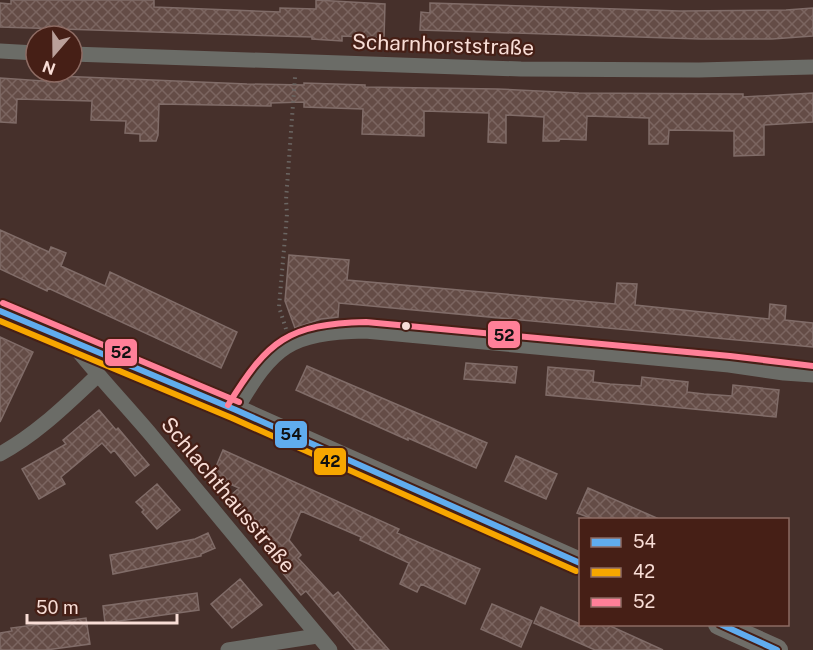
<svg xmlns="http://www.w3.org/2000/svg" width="813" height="650" viewBox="0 0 813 650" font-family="'Public Sans',sans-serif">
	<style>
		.building { fill: url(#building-cross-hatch); stroke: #806c68; stroke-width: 1.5 }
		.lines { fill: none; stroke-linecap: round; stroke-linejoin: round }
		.path { stroke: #6b6663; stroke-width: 4; stroke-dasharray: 1.5 4.5; stroke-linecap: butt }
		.minor { stroke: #6b6c67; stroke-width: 15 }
		.secondary { stroke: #6f6d68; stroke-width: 22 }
		.bus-1-casing { stroke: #461f16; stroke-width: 10 }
		.bus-2-casing { stroke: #461f16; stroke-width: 10 }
		.bus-3-casing { stroke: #461f16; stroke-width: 10 }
		.bus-1 { stroke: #60acee; stroke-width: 6 }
		.bus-2 { stroke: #f7a600; stroke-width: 6 }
		.bus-3 { stroke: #ff8098; stroke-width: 6 }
		.bus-dot { fill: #f8ddd6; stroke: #461f16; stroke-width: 2 }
		.labels { text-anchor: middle; stroke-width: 4.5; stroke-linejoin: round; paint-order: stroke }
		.street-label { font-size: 21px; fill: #f8ddd6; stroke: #461f16 }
		.line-badge { stroke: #461f16; stroke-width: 2 }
		.pale-badge-label { font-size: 16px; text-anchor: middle; font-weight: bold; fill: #111 }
	</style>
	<defs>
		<pattern id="building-cross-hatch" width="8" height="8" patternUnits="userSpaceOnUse" patternTransform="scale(1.5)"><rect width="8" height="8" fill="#644c46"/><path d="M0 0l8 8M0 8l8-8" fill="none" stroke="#7b6560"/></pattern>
	</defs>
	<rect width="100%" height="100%" fill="#46302b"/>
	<path class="building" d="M11,0H154V7L280,12V8L316,9V0L385,4L384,38L342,36V41L312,39V37L0,27V3L11,4Z
		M430,3L680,11L786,10L813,8V36L772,39H700L420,30L421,12L430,13Z
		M58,76L247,84L304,85V83L365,85V87L498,89L579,93L743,94V97L813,93V122L764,125V155L734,156V131L669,130L668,144H649V118L587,116L586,140L560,139L559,141H543L544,117L506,115V143L488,142L489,113L424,111V136L362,134L363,109L304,107V102L271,103V106L159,104L158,135L156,141H140V134L125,133L126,121L91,120L92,101L17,99L16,123L0,122V78L58,82Z
		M0,230L49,252L51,247L66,253L61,266L105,286L110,272L237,332L221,368L48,288L47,291L0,269Z
		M289,255L349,260L347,280L615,304L617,283L637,284L635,305L769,319L770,304L786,306L785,320L813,323V347L339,303L338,317L321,319L295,328L285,301Z
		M0,337L33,352L0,422Z
		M466,363L517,367L515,383L464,379Z
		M307,366L487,443L476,468L408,438V440L296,390Z
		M548,367L594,371L593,382L610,384L641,386L642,377L688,382L687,392L704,394L732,396L733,385L779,390L776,417L546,395Z
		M99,410L116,430L118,428L149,465L135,476L114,450L111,453L102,443L61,477L65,484L39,499L22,469L66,444L63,440Z
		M223,450L399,529L397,533L480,569L465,604L421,584L417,592L400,584L409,563L360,540L361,537L301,511L289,540L301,555L298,558L333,596L338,592L389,650H356L306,591L301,595L282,572L289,566L230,496L239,488L212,476Z
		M516,456L557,474L546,499L505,481Z
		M157,484L180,510L157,529L142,512L144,510L136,502Z
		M588,488L659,519H593L577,513Z
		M208,533L215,548L201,554V556L113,574L110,555L195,539Z
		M240,579L262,605L232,628L211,604Z
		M197,593L199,610L105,623L103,606Z
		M492,604L532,621L521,647L481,629Z
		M541,607L580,624H606L663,650H595L534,623Z
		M86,618L90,644L46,650H0V633L12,631L11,628Z"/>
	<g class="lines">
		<path class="path" d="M286,329L279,307L287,214L286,200L295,77"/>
		<path class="minor" d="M0,51L36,53
			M72,54L521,69L699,70L813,67
			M71,342C97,375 125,404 152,436C211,507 270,579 330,650
			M236,410C274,345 289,333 365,331L729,365L784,373L813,375
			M0,454C37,434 67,404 97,376
			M228,650L317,636"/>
		<path class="secondary" d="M0,311L236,410L580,563
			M719,624L777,650"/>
		<g class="bus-1-casing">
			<path id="bus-1" d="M0,311L236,410L580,563
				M720,624L777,650"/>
		</g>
		<g class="bus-2-casing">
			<path id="bus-2" d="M0,321L232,418L576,571"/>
		</g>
		<g class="bus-3-casing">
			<path id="bus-3" d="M3,303L239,402
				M228,405C268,340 288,324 366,322L730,356L813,366"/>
		</g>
		<use href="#bus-1" class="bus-1"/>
		<use href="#bus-2" class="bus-2"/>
		<use href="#bus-3" class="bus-3"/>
	</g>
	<circle class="bus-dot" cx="406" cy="326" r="5"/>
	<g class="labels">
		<g class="street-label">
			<text transform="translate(443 45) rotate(2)" y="7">Scharnhorststraße</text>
			<text transform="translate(228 495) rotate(50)" y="7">Schlachthausstraße</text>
		</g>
	</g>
	<g class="line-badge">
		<rect x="487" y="320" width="34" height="29" rx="6" fill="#ff8098"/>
		<rect x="104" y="338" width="34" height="29" rx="6" fill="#ff8098"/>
		<rect x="274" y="420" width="34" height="29" rx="6" fill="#60acee"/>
		<rect x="313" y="447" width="34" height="29" rx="6" fill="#f7a600"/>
	</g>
	<g class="pale-badge-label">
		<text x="504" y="341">52</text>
		<text x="121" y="358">52</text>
		<text x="291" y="440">54</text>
		<text x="330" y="467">42</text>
	</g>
	<rect x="579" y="518" width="210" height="108" fill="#461f16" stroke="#8d6b63" stroke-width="1.5"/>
	<rect x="591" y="538" width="30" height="9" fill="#60acee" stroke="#8d6b63" stroke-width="1.5"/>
	<text x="633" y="548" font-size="18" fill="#f8ddd6">54</text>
	<rect x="591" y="568" width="30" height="9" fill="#f7a600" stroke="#8d6b63" stroke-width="1.5"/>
	<text x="633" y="578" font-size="18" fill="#f8ddd6">42</text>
	<rect x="591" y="598" width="30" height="9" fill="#ff8098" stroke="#8d6b63" stroke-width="1.5"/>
	<text x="633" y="608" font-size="18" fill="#f8ddd6">52</text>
	<g transform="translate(54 54) rotate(200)"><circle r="28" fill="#461f16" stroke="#8d6b63" stroke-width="1.5"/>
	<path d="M0-4.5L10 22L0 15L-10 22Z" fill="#baa09a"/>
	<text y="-9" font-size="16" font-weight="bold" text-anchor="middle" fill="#f8ddd6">N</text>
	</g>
	<path d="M27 614v9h150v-9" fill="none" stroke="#f8ddd6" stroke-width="3"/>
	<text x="36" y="614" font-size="18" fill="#f8ddd6" stroke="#461f16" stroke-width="4.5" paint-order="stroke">50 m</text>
</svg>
